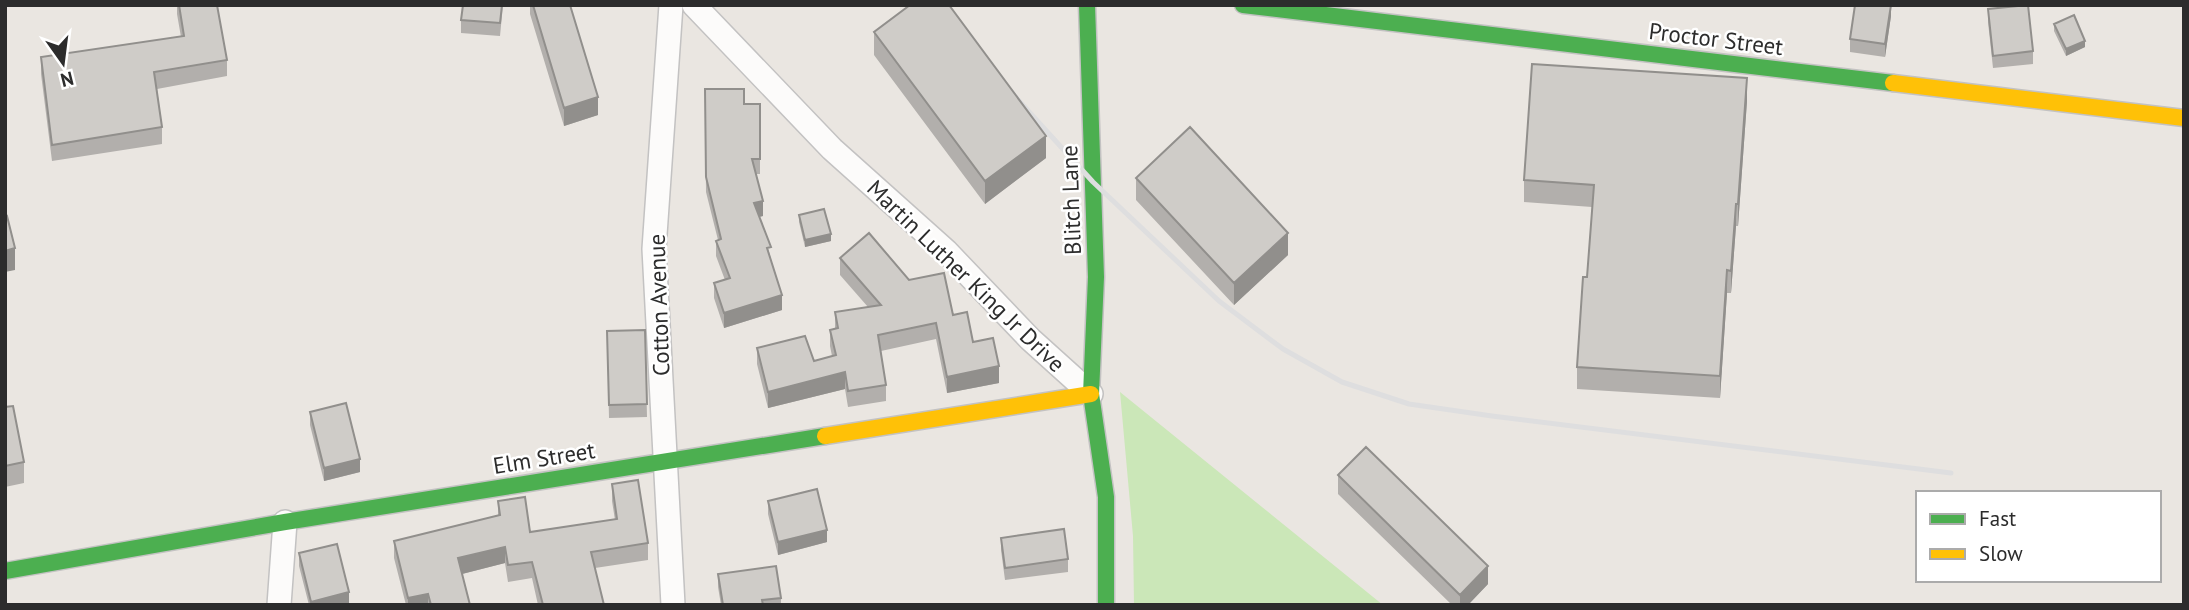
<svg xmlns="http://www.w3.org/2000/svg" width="2189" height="610" viewBox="0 0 2189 610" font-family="'PT Sans',sans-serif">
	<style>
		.green { fill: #cbe7b8 }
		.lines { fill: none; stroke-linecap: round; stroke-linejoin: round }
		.street-casing { stroke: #c3c2c2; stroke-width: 26 }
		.fast-casing { stroke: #c3c2c2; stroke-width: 19 }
		.slow-casing { stroke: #c3c2c2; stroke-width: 19 }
		.street { stroke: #fcfbfa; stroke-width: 23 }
		.fast { stroke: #4caf50; stroke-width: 16 }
		.slow { stroke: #ffc107; stroke-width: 16 }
		.rail { stroke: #dededf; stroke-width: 5 }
		.wall { fill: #b2afac }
		.shaded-wall { fill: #918f8c }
		.building { fill: #cfccc8; stroke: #918f8c; stroke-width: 2 }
		.labels { text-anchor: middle; stroke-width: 5; stroke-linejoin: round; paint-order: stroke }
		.street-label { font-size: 23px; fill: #2c2c2c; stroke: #fff }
	</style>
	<rect width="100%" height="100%" fill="#eae6e1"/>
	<path class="green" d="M1120,392L1383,605H1134L1133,536Z"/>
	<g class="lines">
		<g class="street-casing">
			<path id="street" d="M671,5L654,249L673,605
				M694,5L832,149L946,251L1030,339L1091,394
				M279,605L285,522"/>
		</g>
		<g class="fast-casing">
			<path id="fast" d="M1087,5L1096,277L1091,394L1106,497V605
				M1243,5L1893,83
				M5,571L285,522L825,436"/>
		</g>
		<g class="slow-casing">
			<path id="slow" d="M1893,83L2184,118
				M825,436L1091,394"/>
		</g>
		<use href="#street" class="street"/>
		<use href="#fast" class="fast"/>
		<use href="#slow" class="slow"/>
		<path class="rail" d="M1011,92L1093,182L1219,301L1283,349L1342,382L1409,404L1492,416L1951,473"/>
	</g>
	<path class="wall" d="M177,5H217L227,60V76L157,89L162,127V144L52,161L41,74V57L181,37L177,14Z
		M503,5L500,36L461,33V20Z
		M530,5H570L598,115L564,126L530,14Z
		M1988,9L2033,51V64L1993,68L1988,22Z
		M1891,16L1885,57L1850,52V39Z
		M2054,24L2085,47L2066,56L2054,31Z
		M874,32L1046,158L985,204L874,55Z
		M705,89L744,104H760V174H756L763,216L759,217L771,259L782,310L724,328L714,298V283L725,280L716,256V241L718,240L706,192Z
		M1747,101L1738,226H1736L1731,293H1727L1720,398L1577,389V367L1587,277L1592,207L1524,202V180Z
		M1136,178L1288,255L1234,305L1136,200Z
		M799,215L831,241L805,247L799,222Z
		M840,258L909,280L953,315L973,342L999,383L947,393L936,339L881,351L886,385V401L848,407L845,389L768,408L757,364V348L814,361L832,356L830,346V330L835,328V312L868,307L840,275Z
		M645,330L647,417L609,418L607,331Z
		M5,407L24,462V483L5,487Z
		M310,412L360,472L324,481L310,425Z
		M1338,475L1488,584L1468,605H1452L1338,494Z
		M612,484L648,543V560L595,568L604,605H538L532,578L508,582L505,563L462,574L470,605H406L394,558V541L498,516V501L530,532L615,520L612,501Z
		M768,501L827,542L778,555L768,514Z
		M1001,538L1068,559V572L1005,580L1001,550Z
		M299,553L349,605H309L299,566Z
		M718,574L781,598V605H721L718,587Z"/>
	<path class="shaded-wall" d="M1891,5V16L1885,57V44Z
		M2085,41V47L2066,56V49Z
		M1747,78V101L1738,226V204Z
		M598,97V115L564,126V108Z
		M1046,136V158L985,204V181Z
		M763,201V216L754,218V203Z
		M1736,204V226L1731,293V271Z
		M1288,233V255L1234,305V283Z
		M831,234V241L805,247V240Z
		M15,248V270L5,272V251Z
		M1727,270V293L1720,398V376Z
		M782,295V310L724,328V313Z
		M999,366V383L947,393V377Z
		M845,372V389L768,408V392Z
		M360,459V472L324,481V468Z
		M827,530V542L778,555V542Z
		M505,547V563L458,575V558Z
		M1488,566V584L1468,605H1460V595Z
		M349,592V605H311V602Z
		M428,594V605H408V598Z"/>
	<path class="building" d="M179,5H217L227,60L154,72L162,127L52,145L41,57L184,36Z
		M463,5H502L500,23L461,20Z
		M533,5H570L598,97L564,108Z
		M910,5H949L1046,136L985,181L874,32Z
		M1855,5H1891L1885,44L1850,39Z
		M2028,5L2033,51L1993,56L1988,9Z
		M2074,15L2085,41L2066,49L2054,24Z
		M1532,64L1747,78L1738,204H1736L1731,271L1727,270L1720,376L1577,367L1583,277H1587L1594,185L1524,180Z
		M705,89H744V104H760V159H752L763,201L754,203L771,247L767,248L782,295L724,313L714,283L730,278L716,241L721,239L706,177Z
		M1190,127L1288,233L1234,283L1136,178Z
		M824,209L831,234L805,240L799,215Z
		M7,216L15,248L5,251V217Z
		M869,233L909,280L944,273L953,315L967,312L973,342L993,338L999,366L947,377L936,323L878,335L886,385L848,391L845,372L768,392L757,348L805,336L814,361L836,355L830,330L838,328L835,312L881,305L840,258Z
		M645,330L647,404L609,405L607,331Z
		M346,403L360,459L324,468L310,412Z
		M13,406L24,462L5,466V407Z
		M1366,447L1488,566L1460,595L1338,475Z
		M638,480L648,543L591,552L604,605H543L532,562L508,565L505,547L458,558L470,605H431L428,594L408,598L394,541L500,515L498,501L525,497L530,532L617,519L612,484Z
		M817,489L827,530L778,542L768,501Z
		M1064,529L1068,559L1005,568L1001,538Z
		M337,544L349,592L311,602L299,553Z
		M776,566L781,598L762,600L763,605H723L718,574Z"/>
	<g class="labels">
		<g class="street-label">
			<text transform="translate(1716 39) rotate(7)" y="8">Proctor Street</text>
			<text transform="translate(1071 200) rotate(-92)" y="8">Blitch Lane</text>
			<text transform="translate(966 276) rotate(44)" y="8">Martin Luther King Jr Drive</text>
			<text transform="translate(659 305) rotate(-92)" y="8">Cotton Avenue</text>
			<text transform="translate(544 458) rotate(-9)" y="8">Elm Street</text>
		</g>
	</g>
	<rect width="2189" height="610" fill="none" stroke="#2c2c2c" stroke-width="14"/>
	<rect x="1916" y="491" width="245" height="91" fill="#ffffff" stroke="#ababab" stroke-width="2"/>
	<rect x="1930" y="514" width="35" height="10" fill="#4caf50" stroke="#ababab" stroke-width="2"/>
	<text x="1979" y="526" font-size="21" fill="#2c2c2c">Fast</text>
	<rect x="1930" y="549" width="35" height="10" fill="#ffc107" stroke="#ababab" stroke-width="2"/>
	<text x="1979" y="561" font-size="21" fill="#2c2c2c">Slow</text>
	<g transform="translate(63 63) rotate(166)" stroke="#ffffff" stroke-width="5" paint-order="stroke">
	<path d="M0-5L12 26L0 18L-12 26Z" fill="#2c2c2c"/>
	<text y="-10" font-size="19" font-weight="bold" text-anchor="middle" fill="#2c2c2c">N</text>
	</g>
</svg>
